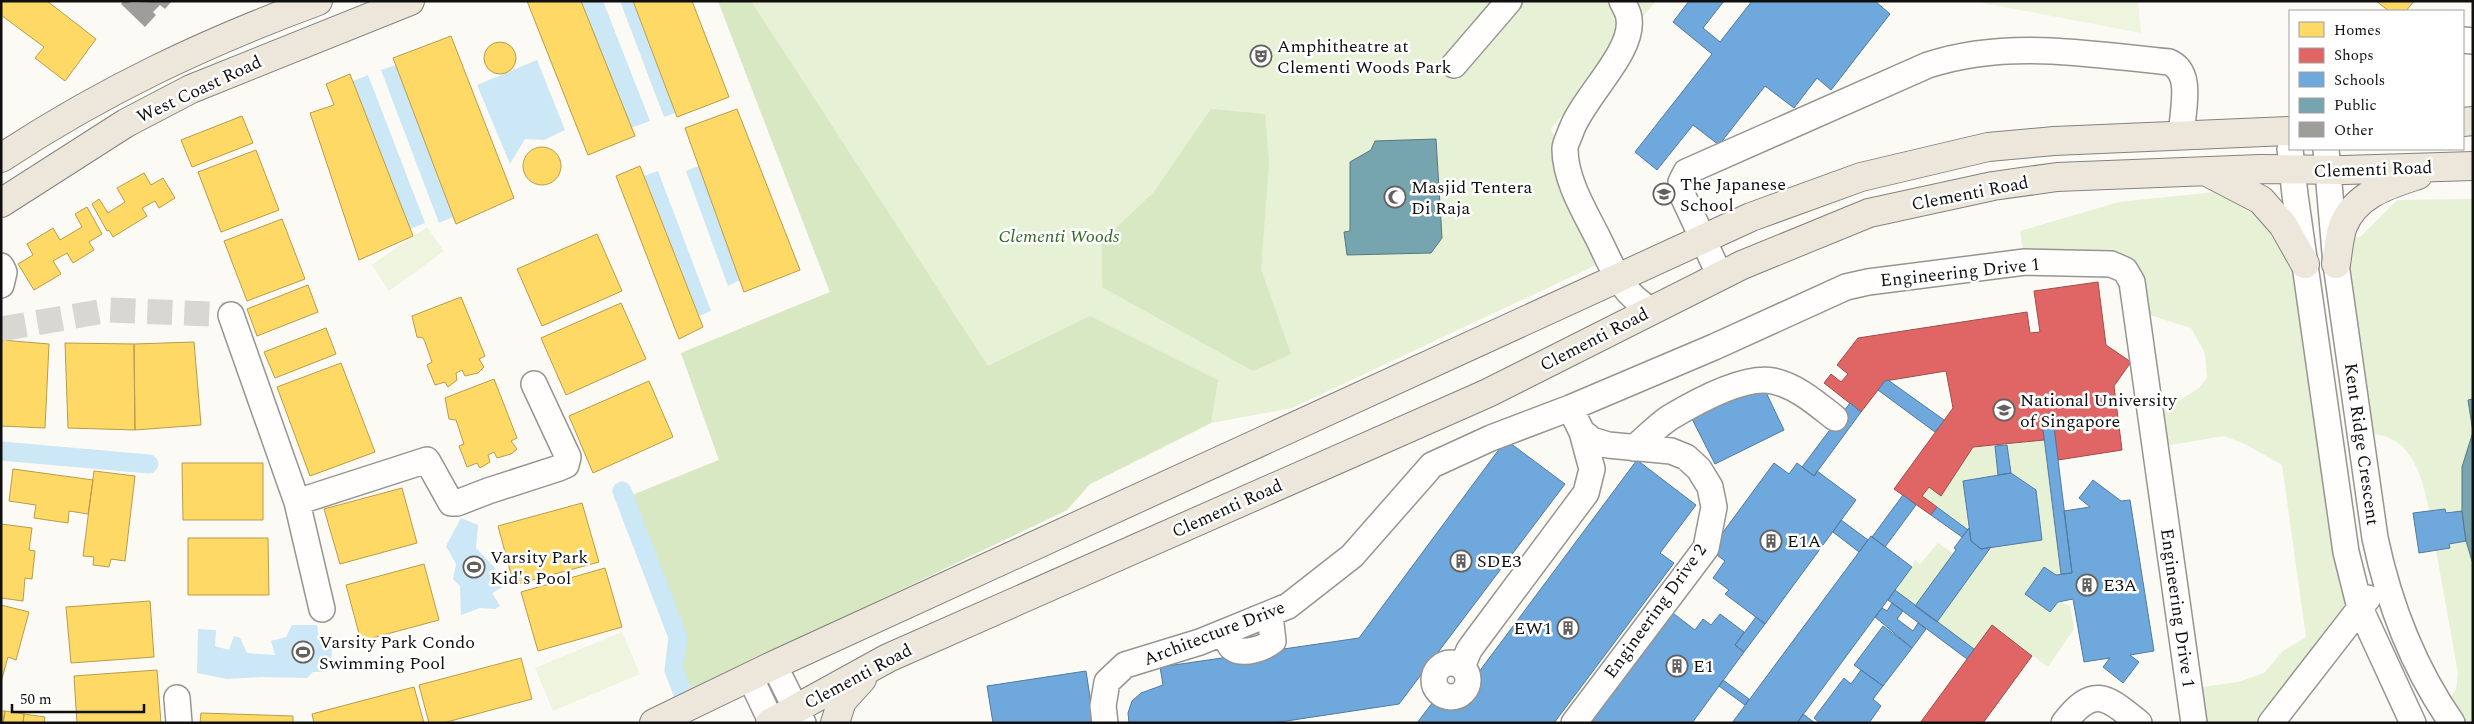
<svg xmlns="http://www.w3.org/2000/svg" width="2474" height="724" viewBox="0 0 2474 724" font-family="Spectral,serif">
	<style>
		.green { fill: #e6f1d5 }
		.forest { fill: #d7e8c2 }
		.pitch { fill: #eff4df }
		.water { fill: #cce7f5 }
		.homes { fill: #ffd966; stroke: #b79c4c }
		.shops { fill: #e06666; stroke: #a14c4c }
		.schools { fill: #6fa8dc; stroke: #527a9e }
		.public { fill: #76a5af; stroke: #57787f }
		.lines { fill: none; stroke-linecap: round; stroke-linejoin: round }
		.canal { stroke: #cce7f5; stroke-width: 19 }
		.building { fill: #9f9d99 }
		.minor-tunnel { stroke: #d8d7d2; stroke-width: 25; stroke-dasharray: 25 12; stroke-linecap: butt }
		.minor-casing { stroke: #969592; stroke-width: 28 }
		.major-casing { stroke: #83827f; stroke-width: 30 }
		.minor { stroke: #fffefd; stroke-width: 25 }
		.major { stroke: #ece7da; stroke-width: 28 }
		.labels { text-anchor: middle; stroke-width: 5; stroke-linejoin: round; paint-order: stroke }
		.poi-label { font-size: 18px; fill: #0f0f0f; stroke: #fff; text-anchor: start }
		.street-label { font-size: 18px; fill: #0f0f0f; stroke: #fff }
		.park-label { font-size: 18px; font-style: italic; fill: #2f6620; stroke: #fff }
	</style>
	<rect width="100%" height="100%" fill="#fcfaf4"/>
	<path class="green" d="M718,1H1656L1551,129L1609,259L1292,408L1211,423L1090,484L1067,510L689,691L681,669L687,638L630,496L719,460L681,353L830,292Z
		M2215,192L2262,218L2297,248L2360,608L2271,723H2194L2188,682L2202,687L2238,682L2264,673L2283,651L2306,637L2282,465L2245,444L2224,436L2170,445L2157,458L2151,418L2199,388L2207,378L2205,353L2191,328L2137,311L2125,270L2025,262L2020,231L2119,202Z
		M2473,199V399L2468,400L2473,432L2462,467V511L2446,513L2445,509L2429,511C2424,484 2415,447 2387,437C2379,434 2369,433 2360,431L2340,241L2360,237L2397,200Z
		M2044,440L2065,574L2056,575L2043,567L2025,594L2050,612L2058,602L2070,606L2074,629L2048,667L1992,625L1974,649L1937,622L1991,547L2042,540L2036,490L2011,473L2007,445Z
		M1995,446L1998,475L1963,481L1968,530L1922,496L1929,487L1940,496L1973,447Z
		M2466,541L2473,564V723H2453L2449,699L2456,690L2458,673L2436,550L2450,547L2449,544Z
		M1938,543L1954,554L1915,606L1895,590L1912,567L1915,559L1920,564Z"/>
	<path class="forest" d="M718,1H751L988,366L1090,316L1218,380L1211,423L1090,484L1067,510L689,691L681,669L687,638L630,496L719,460L681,353L830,292Z
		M1211,109L1265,114L1269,163L1261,269L1291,354L1253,371L1102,287V241L1153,193Z"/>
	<path class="pitch" d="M1972,1H2138L2141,33Z
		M427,227L444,251L389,291L372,265Z
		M622,632L640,674L553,711L535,668Z"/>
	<path class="water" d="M581,1H603L650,121L631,128Z
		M620,1H633L675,113L664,117Z
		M537,60L565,130L544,140L525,139L510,164L477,85Z
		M396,65L453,217L439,223L381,70Z
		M368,75L425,223L410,229L353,81Z
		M699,166L740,280L728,286L686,171Z
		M658,171L711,311L699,316L644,176Z
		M461,518L478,525L476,548L496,569L490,573L504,586L492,593L500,606L495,609L480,608L461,615L460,586L453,579L456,564L446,546Z
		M292,625H317L319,640L333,637L331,666L326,672H313L307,678L261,677L227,679L197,673L198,629L216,630L215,646L229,650L234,636L240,638L247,653L275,655L271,641L286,637Z"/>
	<path class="homes" d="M1,1H47L96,39L65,81L35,58L44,47L1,15Z
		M527,1H581L635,136L588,155Z
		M633,1H692L729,97L677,117Z
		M2376,1H2414L2406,11H2389Z
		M451,36L514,198L456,224L393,58Z
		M484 58a16 16 0 1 1 32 0a16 16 0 1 1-32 0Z
		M350,74L413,236L359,260L310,113L334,105L326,84Z
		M737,109L800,270L744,292L685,128Z
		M242,116L253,143L192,167L181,140Z
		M523 166a19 19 0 1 1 38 0a19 19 0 1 1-38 0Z
		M256,150L279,210L221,232L198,172Z
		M640,166L703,327L679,339L616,176Z
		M144,173L151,185L163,178L175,198L159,208L155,201L142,208L147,216L113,237L109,230L107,231L92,204L99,199L108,213L125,202L117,188Z
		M87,207L102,234L89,242L94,250L73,263L67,253L53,261L61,274L34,290L18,264L33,255L27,244L53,228L60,240L82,227L75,214Z
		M282,219L305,279L247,301L224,241Z
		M597,234L622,291L542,326L517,269Z
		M308,285L318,312L257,336L247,309Z
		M461,297L485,356L479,359L484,367L478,373L465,376L462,370L456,373L457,380L448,387L445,382L435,385L427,365L432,362L425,342L423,338L417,337L412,316Z
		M621,303L646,359L566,395L541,338Z
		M326,328L336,354L275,378L264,352Z
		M1,340L49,344L45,428L1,426Z
		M194,342L201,425L135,430L134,344Z
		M65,343L134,344L135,430L68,428Z
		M341,363L375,452L310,476L277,387Z
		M494,379L517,438L511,441L517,449L511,454L497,458L494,452L488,455L490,462L480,468L477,463L467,467L459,446L464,444L456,420L449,419L445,398Z
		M649,381L673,437L593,473L569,416Z
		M182,463H263V520H183Z
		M13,469L93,480L88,514L69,511L68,523L34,518L36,505L9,501Z
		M94,471L135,476L125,561L111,559L109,567L93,565L94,557L83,556Z
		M402,488L417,543L340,564L324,509Z
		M582,503L599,562L514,585L498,526Z
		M1,524L32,528L29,550L35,551L32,579L25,578L23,601L1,598Z
		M188,538H268L269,595H188Z
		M424,564L439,620L361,641L346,585Z
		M605,568L622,627L538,651L521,592Z
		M150,601L154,657L71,663L66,607Z
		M1,605L29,612L16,660L8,657L1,682Z
		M521,658L532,699L443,723H429L419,685Z
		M157,670L161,723H77L74,676Z
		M414,687L424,723H314L312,714Z
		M1,711H5L3,723H1Z
		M5,711L24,714L23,723H3Z
		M201,713L293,716V723H200Z
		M24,714L45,717L44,723H23Z"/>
	<path class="shops" d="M2098,282L2106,345L2131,362L2114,386L2122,450L2058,460L2053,419L2042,421L2044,440L1973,447L1941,496L1929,487L1922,496L1937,507L1931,515L1894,489L1953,408L1946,371L1885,381L1861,412L1824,383L1831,374L1841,382L1848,374L1837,365L1858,338L2027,312L2030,333L2040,332L2034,291Z
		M1992,625L2032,656L1983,723H1920Z"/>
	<path class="schools" d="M1689,1H1724L1703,28L1720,42L1752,1H1875L1890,14L1831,90L1817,78L1794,108L1765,86L1719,145L1693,125L1657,170L1635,152L1712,54L1673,22Z
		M1888,380L1944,420L1935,432L1878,390L1885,381Z
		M1761,382L1784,430L1715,464L1691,417Z
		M1850,403L1861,412L1814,476L1802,467Z
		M2053,419L2072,573L2061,574L2042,421Z
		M1506,440L1565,484L1399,704L1273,723H1129L1128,713L1132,701L1141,693L1163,685L1160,667L1359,638Z
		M2007,445L2011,473L1998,475L1995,446Z
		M1637,460L1696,505L1660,553L1674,563L1554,723H1417L1439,694L1455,704Z
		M1774,463L1789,474L1797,463L1814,476L1817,471L1856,500L1765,624L1725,594L1729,590L1713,578L1725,561L1710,550Z
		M2011,473L2036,490L2042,540L1981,549L1971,541L1963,481Z
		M2093,480L2121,501L2130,500L2154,651L2130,655L2139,662L2123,683L2103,667L2110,658L2084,662L2073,599L2058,602L2050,612L2025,594L2044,567L2056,575L2072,573L2064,511L2090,507L2079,498Z
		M1903,495L1916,505L1885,547L1872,537Z
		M1937,507L1968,530L1962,537L1931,515Z
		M2445,509L2446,513L2462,511L2466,541L2449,544L2450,548L2419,553L2413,513Z
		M1841,520L1868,540L1859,552L1833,532Z
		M1969,528L1971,541L1981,549L1991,547L1937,622L1915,606L1956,550L1954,548Z
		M1871,536L1912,567L1895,590L1797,723H1732Z
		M1895,590L1974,649L1967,659L1888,600Z
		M1892,603L1903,611L1897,619L1913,631L1918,623L1926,629L1912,648L1875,617L1882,608L1887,611Z
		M1665,607L1695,630L1703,619L1711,625L1720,614L1744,632L1735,645L1744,652L1692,723H1579Z
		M1756,617L1765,624L1744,652L1735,645Z
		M1883,626L1912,648L1883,686L1854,665Z
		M1861,670L1883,686L1873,699L1881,706L1869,723H1820L1814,718L1844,678L1851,684Z
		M1086,671L1094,723H993L987,686Z
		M1723,680L1749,699L1745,705L1719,686Z
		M1803,714L1815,723H1797Z"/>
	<path class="public" d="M1436,139L1442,238L1431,253L1347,255L1344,232L1350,231V162L1371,150L1375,141Z
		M2473,399V432L2468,400Z
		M2473,432V564L2466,541L2462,511V467Z"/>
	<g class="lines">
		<path class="canal" d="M1,451L149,464
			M622,491L678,637L674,670L684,696"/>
	</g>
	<path class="building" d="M123,1L133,3L172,1L165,9L160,5L153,12L156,15L145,27L121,4Z"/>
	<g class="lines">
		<path class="minor-tunnel" d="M1,329L110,310L231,315"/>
		<g class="minor-casing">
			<path id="minor" d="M1622,1C1625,7 1629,13 1629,19C1634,52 1583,97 1571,131C1569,137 1565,144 1565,149C1565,180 1585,212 1598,238C1613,268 1620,292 1651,310
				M2463,40L2473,41
				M1454,65L1509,1
				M2290,149L2295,195L2346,552L2360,608L2413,723
				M2326,149L2336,264L2375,538C2389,604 2413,667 2452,723
				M1,266L4,272L1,285
				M1720,276L1682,194L1681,182L1686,172L1928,65C2007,39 2088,54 2169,62C2195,73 2181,112 2182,134
				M231,315L297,502L322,609
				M1570,408L1582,432L1592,440L1608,445L1671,451L1686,457L1699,469L1710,487L1714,507L1706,548L1574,723
				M1634,448C1646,438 1656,427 1669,418C1694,403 1744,375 1773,381C1797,386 1817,404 1835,418
				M297,502L427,460L451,503H457L488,491L559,468L566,465L568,457L534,384
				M1225,632C1227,637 1228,646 1234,649C1245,655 1264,648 1273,641L1270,615
				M1434 680a17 17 0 1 1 34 0a17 17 0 1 1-34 0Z
				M774,665L803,723
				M1462,667L1469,650L1477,639L1586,493L1592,469L1582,432
				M750,677L772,723
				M177,698L179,723
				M1105,723L1103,706L1107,682L1125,665L1200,642L1288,606L1352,556L1432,465L1491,438L1570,408L1714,347L1846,287L1868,282L2025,262L2111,264L2125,270L2132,282L2194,723
				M2064,723C2094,684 2107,697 2139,723
				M2271,723L2368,598"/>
		</g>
		<g class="major-casing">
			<path id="major" d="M2463,122L2473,121
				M1,158C103,91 204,43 318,1
				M2209,173L2261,200L2283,225L2305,264
				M1,203L126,123L191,89L410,1
				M2336,264C2338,252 2339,237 2343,226C2356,194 2388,185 2418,175
				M654,723L774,665L1703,239L1751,217L1861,177L1988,147L2054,141L2290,131
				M770,723L888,658L1488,393L1742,265L1869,213L1993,186L2057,177L2260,169L2344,170L2473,166
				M835,723L842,701L862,679"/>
		</g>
		<use href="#minor" class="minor"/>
		<use href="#major" class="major"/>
	</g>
	<defs>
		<g id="theatre-ring" transform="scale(1.125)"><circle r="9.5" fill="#fff" stroke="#62615f" stroke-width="1.5"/><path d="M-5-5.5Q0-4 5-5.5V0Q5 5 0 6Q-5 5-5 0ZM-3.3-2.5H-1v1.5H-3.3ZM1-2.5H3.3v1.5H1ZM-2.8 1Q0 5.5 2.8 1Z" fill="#62615f"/></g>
		<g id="school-ring" transform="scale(1.125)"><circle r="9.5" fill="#fff" stroke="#62615f" stroke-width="1.5"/><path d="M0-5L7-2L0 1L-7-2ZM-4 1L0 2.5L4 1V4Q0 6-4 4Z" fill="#62615f"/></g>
		<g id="mosque-ring" transform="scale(1.125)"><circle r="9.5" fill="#fff" stroke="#62615f" stroke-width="1.5"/><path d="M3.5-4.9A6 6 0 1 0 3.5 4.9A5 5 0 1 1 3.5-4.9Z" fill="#62615f"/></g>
		<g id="university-ring" transform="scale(1.125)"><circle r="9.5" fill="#fff" stroke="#62615f" stroke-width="1.5"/><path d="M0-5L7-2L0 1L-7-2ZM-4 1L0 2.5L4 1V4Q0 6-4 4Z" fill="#62615f"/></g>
		<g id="building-ring" transform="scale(1.125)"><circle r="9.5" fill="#fff" stroke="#62615f" stroke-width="1.5"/><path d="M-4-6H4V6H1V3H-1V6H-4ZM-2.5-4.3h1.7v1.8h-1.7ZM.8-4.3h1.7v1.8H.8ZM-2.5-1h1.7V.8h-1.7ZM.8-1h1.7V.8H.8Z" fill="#62615f"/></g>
		<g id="stadium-ring" transform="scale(1.125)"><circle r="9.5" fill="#fff" stroke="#62615f" stroke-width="1.5"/><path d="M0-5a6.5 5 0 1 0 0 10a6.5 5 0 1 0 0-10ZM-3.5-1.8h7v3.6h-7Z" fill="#62615f"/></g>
	</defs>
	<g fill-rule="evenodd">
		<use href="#theatre-ring" x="1261" y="56"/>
		<use href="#school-ring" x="1664" y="194"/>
		<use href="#mosque-ring" x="1395" y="197"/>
		<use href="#university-ring" x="2004" y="410"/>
		<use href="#building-ring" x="1771" y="541"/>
		<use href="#building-ring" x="1461" y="561"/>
		<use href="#stadium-ring" x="474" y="567"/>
		<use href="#building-ring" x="2087" y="585"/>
		<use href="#building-ring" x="1568" y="628"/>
		<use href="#stadium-ring" x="303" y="652"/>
		<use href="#building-ring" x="1677" y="666"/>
	</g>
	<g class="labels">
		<g class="poi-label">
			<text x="1277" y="52">Amphitheatre at<tspan x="1277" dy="21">Clementi Woods Park</tspan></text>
			<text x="1680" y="190">The Japanese<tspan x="1680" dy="21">School</tspan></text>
			<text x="1411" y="193">Masjid Tentera<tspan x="1411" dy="21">Di Raja</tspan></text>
			<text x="2020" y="406">National University<tspan x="2020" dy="21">of Singapore</tspan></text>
			<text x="1787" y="547">E1A</text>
			<text x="490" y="563">Varsity Park<tspan x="490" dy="21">Kid's Pool</tspan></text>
			<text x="1477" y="567">SDE3</text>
			<text x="2103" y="591">E3A</text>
			<text x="1552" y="634" text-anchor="end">EW1</text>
			<text x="319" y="648">Varsity Park Condo<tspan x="319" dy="21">Swimming Pool</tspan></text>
			<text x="1693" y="672">E1</text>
		</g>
		<g class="street-label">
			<text transform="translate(199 89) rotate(-25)" y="6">West Coast Road</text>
			<text transform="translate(2373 169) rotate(-2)" y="6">Clementi Road</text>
			<text transform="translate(1970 193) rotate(-11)" y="6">Clementi Road</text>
			<text transform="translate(1960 272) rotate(-6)" y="6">Engineering Drive 1</text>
			<text transform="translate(1594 339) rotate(-27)" y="6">Clementi Road</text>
			<text transform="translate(2362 444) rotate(82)" y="6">Kent Ridge Crescent</text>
			<text transform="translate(1227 508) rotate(-24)" y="6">Clementi Road</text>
			<text transform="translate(2178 608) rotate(82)" y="6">Engineering Drive 1</text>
			<text transform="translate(1655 611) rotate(-54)" y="6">Engineering Drive 2</text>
			<text transform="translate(1214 633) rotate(-21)" y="6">Architecture Drive</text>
			<text transform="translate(858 676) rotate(-28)" y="6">Clementi Road</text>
		</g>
		<g class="park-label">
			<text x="1059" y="242">Clementi Woods</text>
		</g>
	</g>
	<rect width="2474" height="724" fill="none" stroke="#0f0f0f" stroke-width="5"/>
	<rect x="2289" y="10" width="175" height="140" fill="#ffffff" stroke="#9f9f9f"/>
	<rect x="2299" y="22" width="25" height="15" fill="#ffd966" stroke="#9f9f9f"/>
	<text x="2334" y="35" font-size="15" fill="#0f0f0f">Homes</text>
	<rect x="2299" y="48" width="25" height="15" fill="#e06666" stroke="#9f9f9f"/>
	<text x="2334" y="60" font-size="15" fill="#0f0f0f">Shops</text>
	<rect x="2299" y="72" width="25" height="15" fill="#6fa8dc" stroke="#9f9f9f"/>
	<text x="2334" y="85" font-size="15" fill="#0f0f0f">Schools</text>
	<rect x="2299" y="98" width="25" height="15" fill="#76a5af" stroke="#9f9f9f"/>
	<text x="2334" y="110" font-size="15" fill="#0f0f0f">Public</text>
	<rect x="2299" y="122" width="25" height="15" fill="#9f9d99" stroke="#9f9f9f"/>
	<text x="2334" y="135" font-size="15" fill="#0f0f0f">Other</text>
	<path d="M12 704v8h132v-8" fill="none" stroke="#0f0f0f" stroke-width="2.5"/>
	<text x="20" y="704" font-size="15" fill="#0f0f0f" stroke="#ffffff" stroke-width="4" paint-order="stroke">50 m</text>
</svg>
